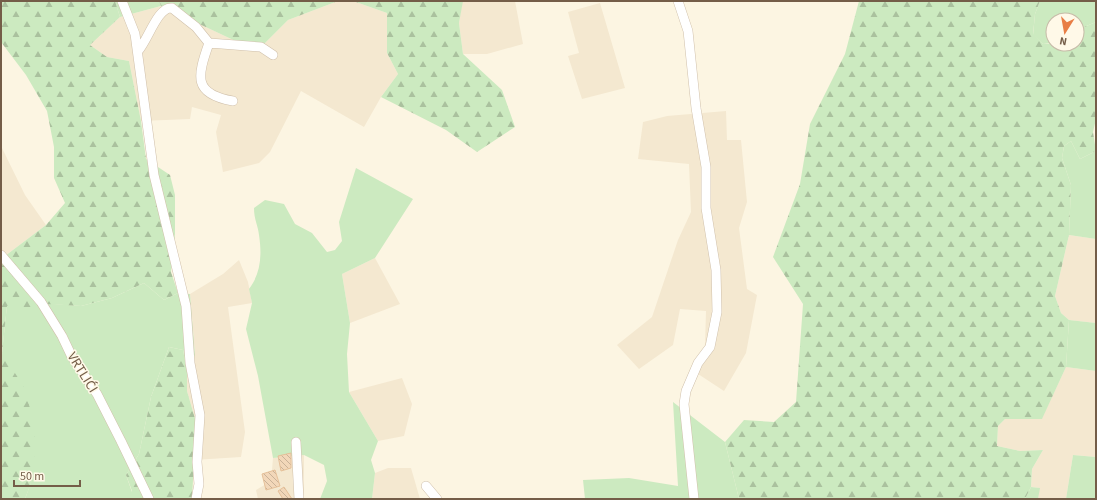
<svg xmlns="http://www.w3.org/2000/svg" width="1097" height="500" viewBox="0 0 1097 500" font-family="'Source Sans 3',sans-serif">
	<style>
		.residential { fill: #f4e8d0 }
		.grass { fill: #cceac0 }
		.forest { fill: url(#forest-firs) }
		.building { fill: url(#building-back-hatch); stroke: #e5c099 }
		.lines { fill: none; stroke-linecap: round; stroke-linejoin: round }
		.minor-casing { stroke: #d0c0ab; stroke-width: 10 }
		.minor { stroke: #fff; stroke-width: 9 }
		.labels { text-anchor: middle; stroke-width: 3; stroke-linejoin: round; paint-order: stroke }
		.street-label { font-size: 14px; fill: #745d48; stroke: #fff9e8 }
	</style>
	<defs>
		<pattern id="forest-firs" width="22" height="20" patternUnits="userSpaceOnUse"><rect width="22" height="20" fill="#cceac0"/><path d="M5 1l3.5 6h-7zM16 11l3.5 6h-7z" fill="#aac19e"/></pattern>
		<pattern id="building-back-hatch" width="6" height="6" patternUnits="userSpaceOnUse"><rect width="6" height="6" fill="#f2d7b9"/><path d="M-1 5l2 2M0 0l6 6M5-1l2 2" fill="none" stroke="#c9b298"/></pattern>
	</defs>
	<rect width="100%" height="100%" fill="#fcf5e2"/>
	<path class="residential" d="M338,1H353L387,13V53L398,74L381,97L364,127L301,91L270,152L259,163L223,172L216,132L221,115L192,107L190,119L141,121L129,61L107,57L90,45L120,17L161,6L244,45H263L288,20Z
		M471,1H515L523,44L487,54H463L459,23L462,2Z
		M600,3L625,88L582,99L568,56L579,53L568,12Z
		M726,111L727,140H741L747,202L739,228L747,289L757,295L746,353L724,391L692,370L705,346L706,311L680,309L673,345L639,369L617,345L652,317L678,240L691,212L689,164L638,159L643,122L667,116Z
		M1,146L25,195L46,225L1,259Z
		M1069,235L1096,239V323L1069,320L1061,313L1055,296Z
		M375,258L400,304L350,323L342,274Z
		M239,260L248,282L252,303L228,307L245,432L241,457L194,460L196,422L187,391V371L195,355L190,294L223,274Z
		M1066,367L1096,371V457L1073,455L1066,499H1038L1039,488L1031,487L1032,469L1043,450L1020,451L997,446L998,426L1005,419L1042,418Z
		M402,378L412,404L404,436L378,441L349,392Z
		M304,455V499H258L256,490L271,481L273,458Z
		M388,468H411L420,499H372L375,473Z"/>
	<path class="grass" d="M115,1H159L161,6L120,17Z
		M1040,1H1096V22L1084,27L1077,33V20H1053V43L1043,44L1033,35L1035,14Z
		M1071,141L1080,159L1096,151V239L1069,235L1071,185L1062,158L1064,146Z
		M356,168L413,199L375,258L342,274L350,323L347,354L349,392L378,441L371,460L375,473L372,499H320L327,481L324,465L304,455L273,458L258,376L246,329L252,303L249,289C261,273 262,255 259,235C258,225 254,220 254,208L265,200L284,204L295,224L312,233L327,252L335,250L342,241L339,222Z
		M144,283L164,300L178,293L190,294L195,355L187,371L183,350L169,347L151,397L139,454L126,475L132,492V499H25L34,474L2,353L7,305L14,301L81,306L112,298Z
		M1069,320L1096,323V371L1066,367Z
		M673,402L725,442L739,499H585L583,480L629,478L678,486Z
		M1073,455L1096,457V499H1066Z
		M1031,487L1040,488L1038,499H1025Z"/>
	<path class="forest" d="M1,1H115L120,17L90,45L107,57L129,61L141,121L146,159L170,175L175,195V234L171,272L178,293L164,300L144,283L112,298L81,306L47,304L25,311L14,302L7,306L2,353L24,387L35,426L34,475L25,499H1V259L46,225L65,203L54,178V147L47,111L26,75L1,42Z
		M159,1H338L288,20L263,45H244L161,6Z
		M353,1H463L459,23L463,54L502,90L515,127L477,152L446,130L381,97L398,74L387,53V13Z
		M859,1H1040L1035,14L1033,34L1043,44H1077V33L1084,27L1096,22V119L1093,132L1096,151L1080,159L1071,141L1064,146L1062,158L1071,185L1069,235L1055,296L1061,313L1069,320L1066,367L1042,419H1005L998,426L997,446L1020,451L1043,450L1032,469L1031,487L1025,499H739L725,442L744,420L774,422L796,402L803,304L773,257L800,184L810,124L845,54Z
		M169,347L183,350L187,371V391L196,422L192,499H132V491L126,475L139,454L151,397Z"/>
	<path class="building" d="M291,453V468L281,471L278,456Z
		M275,470L280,486L266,490L262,474Z
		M284,487L292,499H283L278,491Z"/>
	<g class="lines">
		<g class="minor-casing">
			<path id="minor" d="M122,1L135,34L154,175L186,306L190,363L200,415L197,462L199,484L196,499
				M678,1L688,31L696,108L706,167V208L716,270L717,312L710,347L698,363L686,391L684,404L694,499
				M209,43L261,47L273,55
				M138,51C148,40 158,6 172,8L196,27L209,43C197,77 193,94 233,101
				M1,255L41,302L62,336L72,357L97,394L121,441L149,499
				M296,442L299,499
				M426,486L437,499"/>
		</g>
		<use href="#minor" class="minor"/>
	</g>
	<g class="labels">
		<g class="street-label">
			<text transform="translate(83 372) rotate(58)" y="5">VRTLIĆI</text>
		</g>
	</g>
	<rect width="1097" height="500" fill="none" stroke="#745d48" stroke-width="4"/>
	<g transform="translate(1065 32) rotate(191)"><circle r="19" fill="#fff9e8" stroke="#c7bba8"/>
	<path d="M0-3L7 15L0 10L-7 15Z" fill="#e87e45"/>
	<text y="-6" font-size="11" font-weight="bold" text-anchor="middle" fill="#745d48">N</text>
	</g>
	<path d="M14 480v6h66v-6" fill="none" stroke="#745d48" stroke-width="2"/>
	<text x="20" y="480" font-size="12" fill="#745d48" stroke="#fff9e8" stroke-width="3" paint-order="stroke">50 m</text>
</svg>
